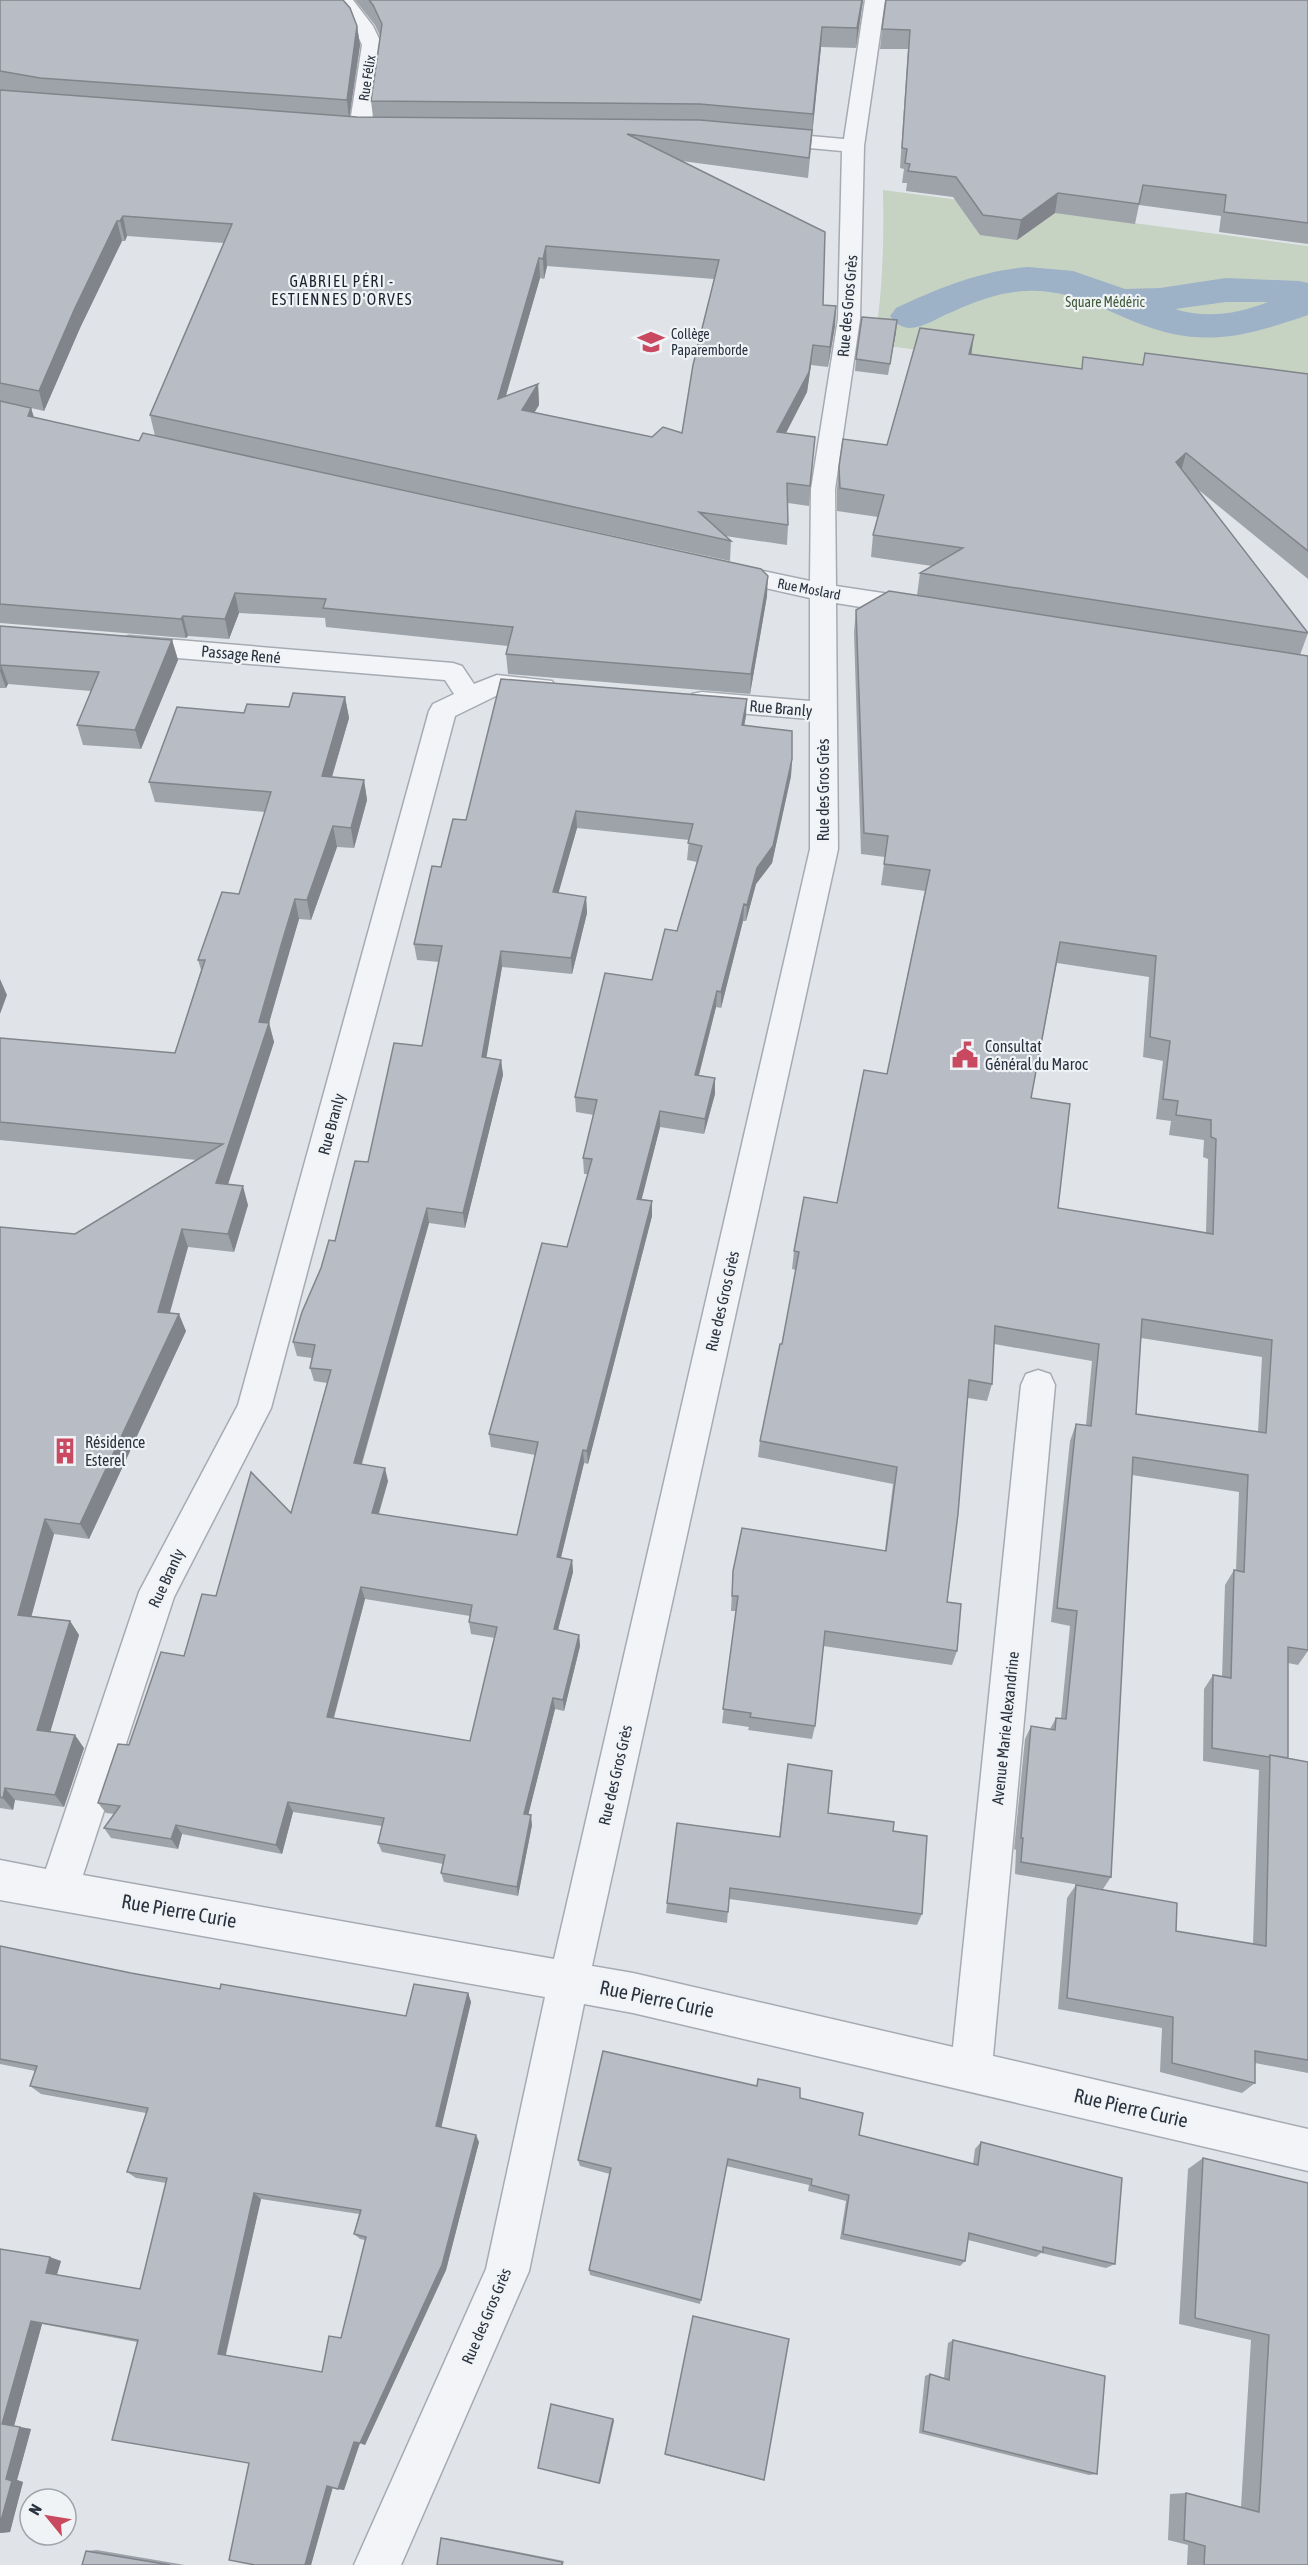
<svg xmlns="http://www.w3.org/2000/svg" width="1308" height="2565" viewBox="0 0 1308 2565" font-family="'Asap Condensed',sans-serif">
	<style>
		.green { fill: #c6d2c2 }
		.lines { fill: none; stroke-linecap: round; stroke-linejoin: round }
		.canal { fill: #9db2c7; fill-rule: evenodd }
		.minor-casing { stroke: #a6abb3; stroke-width: 3 }
		.minor { fill: #f3f4f7; fill-rule: evenodd }
		.wall { fill: #9ea3a9; fill-rule: evenodd }
		.shaded-wall { fill: #81848a }
		.building { fill: #b8bdc5; stroke: #81848a; stroke-width: 1.5; fill-rule: evenodd }
		.labels { text-anchor: middle; stroke-width: 4.5; stroke-linejoin: round; paint-order: stroke }
		.far-street-label { font-size: 14px; fill: #2a323f; stroke: #f0f3f6 }
		.far-park-label { font-size: 14px; fill: #3f5b37; stroke: #f0f3f6 }
		.far-poi-label { font-size: 14px; fill: #2a323f; stroke: #f0f3f6; text-anchor: start }
		.far-quarter-label { font-size: 16px; letter-spacing: 1.5px; fill: #1c2330; stroke: #f0f3f6 }
		.street-label { font-size: 16px; fill: #2a323f; stroke: #f0f3f6 }
		.poi-label { font-size: 16px; fill: #2a323f; stroke: #f0f3f6; text-anchor: start }
		.near-street-label { font-size: 20px; fill: #2a323f; stroke: #f0f3f6 }
	</style>
	<rect width="100%" height="100%" fill="#e0e4e9"/>
	<path class="green" d="M883,190L1308,246V398L1059,369L874,344C883,293 884,242 883,190Z"/>
	<g class="lines">
		<path class="canal" d="M1028,267L1073,271L1125,289L1160,288L1226,278L1299,281L1308,283V315C1244,337 1201,349 1135,322C1099,307 1066,289 1026,291C1000,292 976,301 952,312C939,317 923,328 909,328C905,328 900,325 896,324L890,316L896,308C939,288 980,271 1028,267ZM1226,302H1268C1238,314 1206,319 1175,309Z"/>
		<g class="minor-casing">
			<path id="minor" d="M333,0H353L373,26L382,45L371,129L367,133L360,135L353,133L349,129L362,45L354,27Z
				M865,0H885L864,146L860,319L835,489L836,586L916,598L925,601L929,607L925,613L916,616L836,603L838,849L592,1966L633,1973L953,2047L1021,1385L1026,1374L1038,1370L1050,1374L1055,1385L993,2056L1308,2129V2171L633,2013L584,2004L529,2271L401,2565H354L486,2269L545,1997L0,1900V1860L46,1869L139,1592L238,1405L429,711L433,704L454,694L445,680L129,654L120,651L116,645L120,639L129,636L453,663L462,666L474,684L497,675L552,681L556,688L552,695L543,697L500,694L455,716L271,1408L174,1597L83,1875L554,1959L810,849V719L702,710L692,708L689,701L692,694L702,692L810,701V598L716,577L712,571L716,565L725,563L810,581L811,489L838,319L842,151L765,144L758,142L754,138L758,134L765,132L844,139Z"/>
		</g>
		<use href="#minor" class="minor"/>
	</g>
	<path class="wall" d="M0,0L357,26L360,45L349,117H373L371,101L380,36L375,25L355,0H863L856,48L821,47L808,178L682,161L823,305L836,306L835,326L828,367L811,365L807,392L786,433L815,437L809,506L788,503V525L787,545L725,536L731,541L730,561L155,436L150,415L224,243L127,236L125,241H122L80,328L44,411L31,408L34,417L767,596L750,694L508,674L506,654L508,646L326,627L325,618L239,613L229,639L188,636L186,638L0,623ZM547,266L714,279L682,433L652,437L534,413L539,405L538,384L506,396L540,278L544,279Z
		M1308,0V244L1219,232L1221,216L1139,205L1135,224L1055,213L1017,240L980,235L953,197L906,191L907,183H902L904,169L900,168L908,49H880L882,29Z
		M896,332L888,375L855,371L856,359Z
		M1145,353L1308,374V579L1195,487L1308,633L1300,655L1308,656V1651L1298,1665L1288,1663V1758L1308,1762V2073L1255,2063V2083L1242,2093L1160,2072L1162,2028L1058,2009L1067,1898L1076,1885L1176,1931L1253,1944L1259,1770L1203,1761L1204,1689L1213,1675L1222,1677L1225,1585L1234,1570H1236L1239,1492L1132,1475L1111,1877L1103,1889L1015,1874L1016,1850L1014,1849L1025,1739L1031,1726L1050,1729L1056,1718H1061L1070,1626L1051,1622L1070,1441L1076,1424L1086,1425L1092,1361L994,1344L992,1384L987,1401L968,1398L947,1602L957,1651L952,1665L823,1646L815,1726L812,1739L748,1730L749,1727L722,1723L736,1611H731L733,1571L885,1550L893,1484L758,1457L760,1441L782,1344L796,1270L792,1269L794,1251L837,1203L887,1074L925,891L881,885L885,857L861,854L854,632L856,610L917,595L920,573L932,566L871,557L873,535L878,517L837,511V489L839,467L887,445L971,354L1081,369L1142,365ZM1057,963L1149,977L1143,1057L1163,1061L1156,1119L1171,1121L1169,1135L1204,1140L1203,1157L1208,1159L1206,1233L1058,1208L1031,1098ZM1141,1338L1262,1357L1258,1432L1136,1414Z
		M0,626L172,640L178,660L141,749L83,745L77,725L91,691L8,684L6,688H0Z
		M345,697L349,718L332,777L364,780L367,800L354,848L337,847L311,920L299,919L286,962L269,1023L274,1042L228,1185L248,1205L234,1252L188,1247L170,1313L186,1331L89,1539L54,1534L31,1616L70,1621L79,1635L50,1732L84,1748L64,1807L15,1800L13,1810L0,1808V1227L75,1234L197,1160L0,1140V1038L175,1053L201,970L198,960L239,894L265,812L155,802L149,782L244,713L289,707Z
		M746,716L744,725L792,759L791,776L772,863L756,884L746,921H743L721,1008L716,1007L699,1075L715,1078V1094L704,1134L660,1127L641,1199L652,1201V1216L588,1464L584,1463L561,1558L572,1560L573,1572L558,1630L579,1635L580,1646L564,1711L555,1709L528,1815L532,1825L518,1896L444,1882L441,1873L443,1864L382,1852L378,1843L382,1826L293,1812L282,1854L182,1834L178,1849L111,1838L104,1828L114,1814L106,1813L98,1803L129,1745L184,1656L216,1596L291,1513L327,1383L314,1381L310,1368L312,1358L297,1356L293,1342L368,1162L422,1046L439,962L417,960L414,944L441,867L466,820ZM577,828L689,840L687,860L697,862L677,931L652,980L575,1097L576,1112L594,1115L583,1158L584,1174H588L567,1247L489,1434L491,1447L535,1455L517,1535L379,1514L388,1481L362,1464L429,1223L465,1228L503,1075L501,1060L486,1057L502,967L572,974L587,913L586,897L558,893ZM365,1599L470,1616L469,1622L471,1634L495,1638L470,1741L334,1718Z
		M788,1764L828,1813L893,1831L922,1914L917,1925L729,1899L727,1923L666,1913L667,1903L779,1837Z
		M0,1946L131,1973L220,1989L406,2016L468,1993L471,2002L441,2127L479,2142L446,2270L365,2445L360,2443L344,2490L332,2488L311,2565L249,2463L137,2342L42,2324L14,2426L31,2429L17,2480L23,2482L10,2532L0,2533V2249L61,2261L57,2275L140,2289L166,2183L136,2178L127,2172L146,2113L41,2094L30,2086L35,2071L0,2064ZM261,2199L359,2214L354,2234L360,2239L365,2240L341,2338L322,2372L226,2355Z
		M758,2079L800,2098L859,2135L973,2164L975,2149L981,2142L1115,2264L1106,2268L1041,2253L1036,2257L968,2240L965,2261L960,2266L840,2239L846,2201L808,2191L809,2185L726,2166L700,2304L590,2275L589,2270L610,2174L580,2166L578,2160L757,2086Z
		M1203,2158L1308,2183V2565H1187L1188,2545L1168,2540L1170,2494L1186,2493L1241,2507L1251,2340L1179,2324L1188,2169Z
		M693,2316L764,2480H762L665,2455Z
		M953,2340L1097,2474L1089,2475L919,2433L925,2376L930,2374L944,2378L948,2343Z
		M441,2538H446L564,2561L563,2565H437Z
		M97,2550L185,2565H82L86,2551Z"/>
	<path class="shaded-wall" d="M862,0H863L856,48L857,28Z
		M357,26L360,45L349,120L347,100Z
		M822,27L821,47L812,134L813,114Z
		M1058,193L1055,213L1017,240L1021,220Z
		M123,216L127,236L125,241L120,221Z
		M117,221L122,241L80,328L44,411L39,391L75,308Z
		M546,246L547,266L544,279L543,259Z
		M539,258L540,278L499,419L498,399Z
		M836,306L835,326L828,367L830,347Z
		M897,320L896,332L888,375L890,364Z
		M974,335L971,357L969,354Z
		M813,345L811,365L807,392L776,452L777,432Z
		M538,384L539,405L523,431L522,410Z
		M31,408L37,429L28,416Z
		M1186,453L1180,475L1176,462Z
		M768,576L767,596L750,694L751,674Z
		M235,593L239,613L229,639L225,619Z
		M183,616L188,636L186,638L181,619Z
		M172,640L178,660L141,749L135,730Z
		M1,665L8,684L6,688L0,671Z
		M345,697L349,718L326,797L322,776Z
		M747,699L746,716L741,742L742,725Z
		M792,759L791,776L772,863L756,884L746,921L747,905L757,868Z
		M364,780L367,800L354,848L351,828Z
		M576,811L577,828L554,909L553,892Z
		M333,826L337,847L311,920L307,900Z
		M586,897L587,913L572,974L571,958Z
		M295,899L299,919L269,1023L274,1042L222,1202L216,1183L259,1022Z
		M744,904L743,921L721,1008V992Z
		M501,951L502,967L484,1072L482,1057Z
		M0,979L7,995L0,1014Z
		M717,991L716,1007L695,1090V1075Z
		M501,1060L503,1075L465,1228L463,1213Z
		M715,1078V1094L704,1134L705,1119Z
		M660,1111V1127L638,1214L637,1199Z
		M243,1186L248,1205L234,1252L228,1234Z
		M652,1201V1216L588,1464L587,1451Z
		M427,1208L429,1223L358,1476L354,1463Z
		M182,1229L188,1247L165,1329L158,1312Z
		M179,1314L186,1331L89,1539L80,1524Z
		M583,1450L584,1463L558,1569L557,1557Z
		M385,1468L388,1481L375,1525L372,1513Z
		M45,1519L54,1534L28,1629L18,1615Z
		M572,1560L573,1572L555,1641L554,1629Z
		M361,1587L365,1599L331,1727L327,1717Z
		M70,1621L79,1635L47,1743L37,1730Z
		M579,1635L580,1646L564,1711L563,1700Z
		M553,1698L555,1709L526,1824L524,1814Z
		M75,1735L84,1748L64,1807L55,1795Z
		M5,1788L15,1800L13,1810L3,1798Z
		M288,1802L293,1812L282,1854L276,1845Z
		M531,1815L532,1825L518,1896L517,1887Z
		M176,1825L182,1834L178,1849L171,1839Z
		M468,1993L471,2002L440,2133L436,2126Z
		M476,2135L479,2142L446,2270L365,2445L360,2443Z
		M254,2193L261,2199L225,2357L218,2354Z
		M50,2257L61,2261L56,2277L46,2273Z
		M31,2321L42,2324L14,2426L2,2424Z
		M613,2419L614,2421L600,2484L599,2483Z
		M20,2427L31,2429L17,2480L23,2482L10,2532L0,2533V2524L6,2479Z
		M354,2442L360,2443L344,2490L338,2489Z
		M327,2486L333,2487L311,2565H305Z"/>
	<path class="building" d="M0,0H343L350,8L357,26L347,100L40,78L0,71Z
		M369,0H862L857,28L822,27L813,114L700,104L371,101L382,24L373,5Z
		M886,0H1308V223L1224,212L1226,195L1143,185L1139,204L1058,193L1021,220L983,215L956,177L908,171L910,164L905,163L907,149L902,148L910,30L882,29Z
		M0,90L357,117L700,120L812,130L809,158L627,134L825,232L823,305L836,306L830,347L813,345L809,372L777,432L815,437L810,486L787,483L788,525L699,512L731,541L150,415L232,224L123,216L120,221H117L75,308L39,391L0,383ZM546,246L719,260L693,365L682,433L663,427L652,437L522,410L538,384L498,399L539,258L543,259Z
		M862,317L897,320L890,364L856,359Z
		M920,328L974,335L969,354L1082,369L1083,357L1143,365L1145,353L1308,374V551L1186,453L1176,462L1308,633L920,573L963,548L873,535L884,495L840,488L839,467L843,439L887,445Z
		M0,401L31,408L28,416L139,441L143,433L761,569L768,576L751,674L506,654L513,627L323,608L326,599L235,593L225,619L183,616L181,619L0,604Z
		M889,591L1308,656V1650L1288,1647V1758L1270,1755L1269,1757L1212,1748L1213,1675L1231,1678L1234,1570L1244,1572L1248,1475L1133,1457L1111,1877L1021,1862L1023,1838H1021L1031,1726L1055,1730L1056,1718L1066,1719L1077,1611L1057,1608L1076,1424L1091,1426L1099,1344L995,1326L992,1384L969,1380L958,1514L947,1602L961,1604L957,1651L825,1631L815,1726L750,1717L751,1713L723,1709L738,1596H732L733,1571L742,1528L886,1551L897,1467L760,1441L780,1344H782L799,1252L794,1251L804,1197L837,1203L864,1070L887,1074L930,870L884,864L888,836L864,833L856,610ZM1060,942L1156,956L1150,1037L1170,1041L1163,1099L1178,1101L1176,1115L1211,1120V1137L1216,1139L1213,1234L1058,1208L1070,1104L1031,1098ZM1142,1319L1272,1340L1266,1433L1136,1414Z
		M0,626L172,640L135,730L77,725L99,672L1,665L0,667Z
		M501,679L747,699L742,725L792,731V759L773,846L757,868L747,905L744,904L721,992L717,991L695,1075L715,1078L705,1119L660,1111L637,1199L652,1201L587,1451L583,1450L557,1557L572,1560L554,1629L579,1635L563,1700L553,1698L524,1814L531,1815L517,1887L441,1873L445,1855L378,1843L384,1818L288,1802L276,1845L176,1825L171,1839L104,1828L120,1806L98,1803L118,1744L129,1745L161,1652L184,1656L202,1594L216,1596L251,1472L291,1513L331,1370L310,1368L315,1345L293,1342L302,1312L321,1268L329,1240L335,1241L355,1161L368,1162L394,1043L422,1046L442,946L414,944L432,866L441,867L453,819L466,820ZM576,811L693,824L688,843L702,846L677,931L665,929L652,980L605,973L575,1097L597,1100L583,1158L592,1159L567,1247L542,1243L489,1434L538,1442L517,1535L372,1513L385,1468L354,1463L427,1208L463,1213L501,1060L482,1057L501,951L571,958L586,897L553,892ZM361,1587L472,1605L469,1622L497,1627L470,1741L327,1717Z
		M293,693L345,697L322,776L364,780L351,828L333,826L307,900L295,899L282,942L259,1022L269,1023L216,1183L243,1186L228,1234L182,1229L158,1312L179,1314L80,1524L45,1519L18,1615L70,1621L37,1730L75,1735L55,1795L5,1788L3,1798L0,1797V1227L75,1234L223,1144L0,1122V1038L175,1053L205,960H198L222,892L239,894L271,792L149,782L177,707L244,713L247,704L289,707Z
		M1270,1755L1308,1762V2060L1255,2051V2083L1172,2063L1173,2017L1067,1998L1076,1885L1177,1903L1176,1931L1266,1946Z
		M788,1764L832,1771L828,1813L894,1822L893,1831L927,1836L922,1914L730,1888L728,1912L667,1903L677,1823L780,1837Z
		M0,1946L131,1973L220,1989L221,1984L406,2016L414,1984L468,1993L436,2126L476,2135L442,2265L360,2443L354,2442L338,2489L327,2486L305,2565H255L229,2560L249,2463L112,2440L138,2340L31,2321L2,2424L20,2427L6,2479L12,2481L0,2524V2249L50,2257L46,2273L140,2289L167,2178L127,2172L148,2108L30,2086L37,2066L0,2059ZM254,2193L361,2210L354,2234L366,2237L341,2338L329,2336L322,2372L218,2354Z
		M603,2051L757,2086L758,2079L800,2088V2098L863,2113L859,2135L978,2165L981,2142L1122,2178L1115,2264L1043,2247V2252L969,2233L965,2261L843,2234L849,2195L811,2185L812,2179L728,2159L701,2300L589,2270L611,2168L578,2160Z
		M1203,2158L1308,2183V2565H1204L1205,2546L1184,2540L1186,2493L1259,2512L1269,2335L1195,2318Z
		M693,2316L789,2339L764,2480L665,2454Z
		M953,2340L1105,2376L1097,2474L923,2431L930,2374L949,2380Z
		M551,2404L613,2419L599,2483L538,2468Z
		M441,2538L562,2562V2565H437Z
		M86,2551L170,2565H82Z"/>
	<defs>
		<g id="school-bare" transform="scale(2.07)"><path d="M0-5L7-2L0 1L-7-2ZM-4 1L0 2.5L4 1V4Q0 6-4 4Z" fill="#c94a60" stroke="#f0f3f6" stroke-width="2.5" paint-order="stroke"/></g>
		<g id="civic-bare" transform="scale(2.07)"><path d="M-.6-6.5H3V-4.5H.6V-3L4-1V1h2V6H-6V1h2V-1L-.6-3ZM-1.2 2.5V6h2.4V2.5Z" fill="#c94a60" stroke="#f0f3f6" stroke-width="2.5" paint-order="stroke"/></g>
		<g id="building-bare" transform="scale(2.07)"><path d="M-4-6H4V6H1V3H-1V6H-4ZM-2.5-4.3h1.7v1.8h-1.7ZM.8-4.3h1.7v1.8H.8ZM-2.5-1h1.7V.8h-1.7ZM.8-1h1.7V.8H.8Z" fill="#c94a60" stroke="#f0f3f6" stroke-width="2.5" paint-order="stroke"/></g>
	</defs>
	<g fill-rule="evenodd">
		<use href="#school-bare" x="651" y="342"/>
		<use href="#civic-bare" x="965" y="1055"/>
		<use href="#building-bare" x="65" y="1451"/>
	</g>
	<g class="labels">
		<g class="far-street-label">
			<text transform="translate(367 78) rotate(-81)" y="5">Rue Félix</text>
			<text transform="translate(809 589) rotate(11)" y="5">Rue Moslard</text>
		</g>
		<g class="far-park-label">
			<text x="1105" y="307">Square Médéric</text>
		</g>
		<g class="far-poi-label">
			<text x="671" y="339">Collège<tspan x="671" dy="16">Paparemborde</tspan></text>
		</g>
		<g class="far-quarter-label">
			<text x="342" y="287">GABRIEL PÉRI -<tspan x="342" dy="18">ESTIENNES D'ORVES</tspan></text>
		</g>
		<g class="street-label">
			<text transform="translate(847 306) rotate(-85)" y="6">Rue des Gros Grès</text>
			<text transform="translate(241 654) rotate(5)" y="6">Passage René</text>
			<text transform="translate(781 708) rotate(5)" y="6">Rue Branly</text>
			<text transform="translate(823 790) rotate(-90)" y="6">Rue des Gros Grès</text>
			<text transform="translate(331 1124) rotate(-75)" y="6">Rue Branly</text>
			<text transform="translate(722 1301) rotate(-77)" y="6">Rue des Gros Grès</text>
			<text transform="translate(166 1578) rotate(-65)" y="6">Rue Branly</text>
			<text transform="translate(1005 1728) rotate(-84)" y="6">Avenue Marie Alexandrine</text>
			<text transform="translate(615 1775) rotate(-77)" y="6">Rue des Gros Grès</text>
			<text transform="translate(486 2316) rotate(-67)" y="6">Rue des Gros Grès</text>
		</g>
		<g class="poi-label">
			<text x="985" y="1052">Consultat<tspan x="985" dy="18">Général du Maroc</tspan></text>
			<text x="85" y="1448">Résidence<tspan x="85" dy="18">Esterel</tspan></text>
		</g>
		<g class="near-street-label">
			<text transform="translate(179 1911) rotate(10)" y="7">Rue Pierre Curie</text>
			<text transform="translate(657 1999) rotate(12)" y="7">Rue Pierre Curie</text>
			<text transform="translate(1131 2108) rotate(13)" y="7">Rue Pierre Curie</text>
		</g>
	</g>
	<g transform="translate(48 2517) rotate(300)"><circle r="28" fill="#f0f3f6" stroke="#a1a6ad" stroke-width="1.5"/>
	<path d="M0-4.5L10 22L0 15L-10 22Z" fill="#c94a60"/>
	<text y="-9" font-size="16" font-weight="bold" text-anchor="middle" fill="#2a323f">N</text>
	</g>
</svg>
